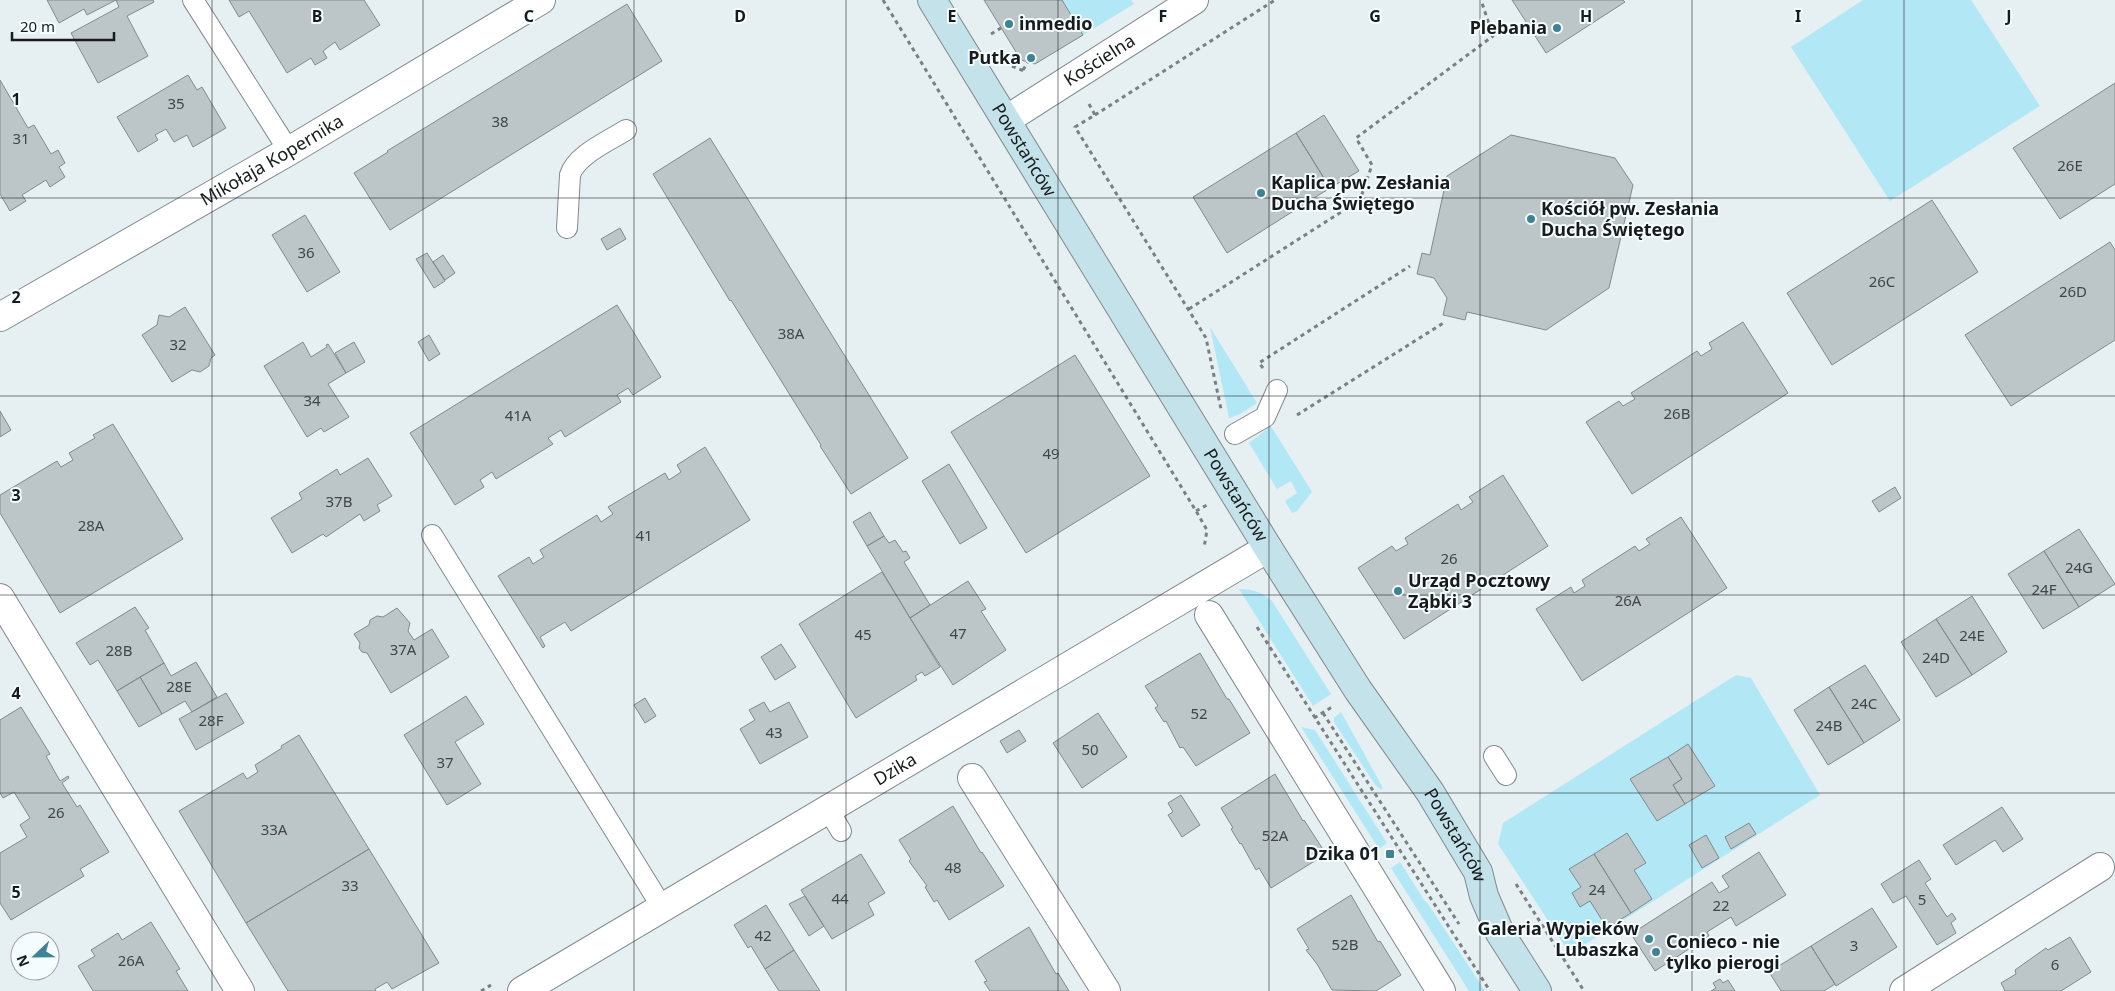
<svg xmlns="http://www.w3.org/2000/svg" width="2115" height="991" viewBox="0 0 2115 991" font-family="'Noto Sans',sans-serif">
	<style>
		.green { fill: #b2e8f6 }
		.building { fill: #bcc5c7; stroke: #828a8c }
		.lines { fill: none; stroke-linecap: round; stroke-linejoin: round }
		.lane-casing { stroke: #828a8d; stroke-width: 22 }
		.street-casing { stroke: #828a8d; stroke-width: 30 }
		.secondary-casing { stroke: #828a8d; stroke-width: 30 }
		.path { stroke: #7a8082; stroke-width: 3; stroke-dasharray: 4 4; stroke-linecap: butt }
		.lane { stroke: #fff; stroke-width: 20 }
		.street { stroke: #fff; stroke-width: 28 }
		.secondary { stroke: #c3e2e9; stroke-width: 28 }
		.grid { fill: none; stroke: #181b1c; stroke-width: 1; stroke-opacity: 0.55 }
		.poi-dot { fill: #3f8293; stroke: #f5fcfe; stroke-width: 2 }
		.labels { text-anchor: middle; stroke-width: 4; stroke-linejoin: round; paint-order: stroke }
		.number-label { font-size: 15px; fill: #414647 }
		.poi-label { font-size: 18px; font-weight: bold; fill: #181b1c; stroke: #f5fcfe; text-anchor: start }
		.street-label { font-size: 18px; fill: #181b1c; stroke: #f5fcfe }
		.grid-label { font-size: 16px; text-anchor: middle; font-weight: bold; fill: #181b1c; stroke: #f5fcfe; stroke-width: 4; stroke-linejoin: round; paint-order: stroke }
	</style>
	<rect width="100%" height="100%" fill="#e6eff2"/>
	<path class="green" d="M1062,0H1131L1134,4L1083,35Z
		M1863,0H1971L2040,106L1890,201L1791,47Z
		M1210,327L1257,403L1240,414L1229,418Z
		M1271,426L1312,492L1297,511L1292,513L1285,501L1297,493L1291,481L1277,489L1249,443Z
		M1239,589C1252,589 1262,592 1272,601L1331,694L1313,706Z
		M1736,675L1751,678L1820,795L1570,954L1498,844L1503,823Z
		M1341,712L1382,786V790L1376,786L1334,722V718Z
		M1301,727L1315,730L1387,843L1379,849Z
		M1400,862L1424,900L1428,904L1485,991H1469L1391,868Z"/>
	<path class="building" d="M47,0H116L87,15L84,9L59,23Z
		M116,0H153L154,2L127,16L148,56L98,83L71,33L119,7Z
		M229,0H364L380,25L340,50L335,42L323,51L327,58L315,65L311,58L287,73L249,11L239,17Z
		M984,0H1062L1083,35L1035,64L1021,60Z
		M1512,0H1623L1625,2L1546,53Z
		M627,4L662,61L390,230L354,173L388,152L387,151Z
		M188,75L197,90L202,87L226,128L193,147L187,135L174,142L166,129L155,135L158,140L138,152L117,117Z
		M0,80L28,128L34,125L51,154L58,150L65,163L59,167L65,177L50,187L46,180L22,195L26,201L10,211L0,194Z
		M2115,83V184L2060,219L2013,148Z
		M1324,115L1359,171L1330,188L1296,133Z
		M1296,133L1330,188L1227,253L1193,197Z
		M1511,135L1615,158L1633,185L1609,288L1546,330L1467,312L1465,320L1443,315L1447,298L1434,278L1417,274L1422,253L1430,255L1447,176Z
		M710,138L908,458L851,494L820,446L821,445L731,300L730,301L653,174Z
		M1932,200L1978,272L1832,365L1787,293Z
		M305,215L340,272L307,292L272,235Z
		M620,228L626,239L607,250L601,239Z
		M2110,242L2115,250V340L2011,406L1965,335Z
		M427,253L445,281L434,288L416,259Z
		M443,255L455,273L445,280L433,262Z
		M617,305L661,377L633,395L628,388L617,395L621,402L565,437L561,430L548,438L553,444L496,479L492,472L480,480L484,487L455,505L410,433Z
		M185,307L215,355L211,358L209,366L200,372L192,370L172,382L142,335L157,325L159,315L169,317Z
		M1743,322L1788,393L1632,494L1586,422L1619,401L1623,406L1635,399L1631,393L1697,351L1701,356L1712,349L1709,343Z
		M429,335L440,354L429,361L418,342Z
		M303,342L311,357L327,347L326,345L328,344L346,373L328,384L349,417L324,432L321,428L307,437L264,366Z
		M354,342L365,362L346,373L335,353Z
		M1075,355L1150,476L1026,553L951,432Z
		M0,411L11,430L0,437Z
		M113,424L183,539L60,613L0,513V495L57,461L61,467L73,460L69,453L95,438L93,435Z
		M705,447L750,520L571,631L565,622L540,637L545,646L543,648L498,576L529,557L533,564L544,557L540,550L597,515L601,522L613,514L608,507L665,473L669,480L681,472L677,465Z
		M368,458L392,496L377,505L380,511L364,521L360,514L326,537L323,534L292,553L271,518L302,499L299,493L337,469L340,475Z
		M949,464L987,528L960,544L922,481Z
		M1503,475L1548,546L1404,639L1358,568L1392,546L1396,551L1408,544L1405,538L1458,504L1461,510L1473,502L1469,497Z
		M1895,487L1901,498L1879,512L1872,501Z
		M870,512L884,536L867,546L853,522Z
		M1681,517L1727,588L1582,681L1536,609L1571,587L1574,593L1585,586L1582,580L1635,546L1639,551L1650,544L1646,539Z
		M2079,529L2115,584L2079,607L2044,551Z
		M884,536L889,543L895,540L903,552L906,551L910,558L904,562L930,605L910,618L867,546Z
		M2044,551L2079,607L2043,629L2008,574Z
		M882,572L940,667L925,676L922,672L915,676L917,680L856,718L799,624Z
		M968,581L986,609L981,611L1006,650L953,685L910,618Z
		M1972,596L2007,652L1972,675L1936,619Z
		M135,607L149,628L145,630L164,663L117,691L98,660L90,665L76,643Z
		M397,608L410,623L408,631L414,640L432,629L449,657L391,693L367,653L362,652L359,648L360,643L354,634L369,625L370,620L377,616L383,617Z
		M1936,619L1972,675L1936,697L1901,642Z
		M781,644L796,667L775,680L761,657Z
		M1200,653L1227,699H1229L1250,733L1196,766L1183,747L1180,748L1166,721L1164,722L1155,708L1158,706L1145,686Z
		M196,662L217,697L192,712L185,701L162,714L140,677L164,663L171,676Z
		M1865,665L1900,720L1864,743L1829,687Z
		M140,677L162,714L139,727L117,691Z
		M1829,687L1864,743L1828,765L1794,710Z
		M226,693L244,723L196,750L179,719Z
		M466,696L484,724L455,742L481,784L447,805L404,735Z
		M645,698L656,716L645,723L634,705Z
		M764,702L770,712L789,702L808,737L760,764L740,729L755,720L749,710Z
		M21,707L50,754L46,756L60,781L68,776L69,778L62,783L77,807L80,805L109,852L80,869L84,876L11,920L0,903V853L27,837L20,825L30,818L14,792L3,798L0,793V720Z
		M1098,713L1127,757L1082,788L1053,743Z
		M1019,730L1026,741L1007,753L1000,741Z
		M299,735L369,849L246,923L179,811L243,773L247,779L258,772L255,765L282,748L281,746Z
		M1688,744L1715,786L1685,804L1673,785L1682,779L1668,757Z
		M1668,757L1682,779L1673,785L1685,804L1657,821L1630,779Z
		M1275,774L1303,821L1304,820L1326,854L1271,888L1259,868L1256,870L1241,843L1240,844L1231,829L1233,828L1221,808Z
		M1181,795L1200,825L1182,837L1168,815L1173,812L1168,803Z
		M953,806L981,853L982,852L1004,886L949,920L937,900L934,902L925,887L927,886L909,861L911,859L899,840Z
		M2002,807L2023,839L2003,852L1995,840L1956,865L1943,845Z
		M1749,823L1756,834L1731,849L1725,837Z
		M1627,833L1646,863L1634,870L1652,899L1631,913L1594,854Z
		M1706,835L1719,858L1702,868L1689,845Z
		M369,849L439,963L392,989L387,982L375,989L376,991H288L246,923Z
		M1759,852L1786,895L1736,926L1731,917L1707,932L1709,936L1655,971L1631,934L1712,882L1719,893L1729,887L1722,876Z
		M861,854L885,893L868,903L874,915L832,939L801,890Z
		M1594,854L1631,913L1607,928L1590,901L1580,907L1572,893L1581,887L1569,869Z
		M1919,860L1931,879L1925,883L1947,917L1952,913L1956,919L1951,923L1956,933L1937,945L1906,896L1893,903L1881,884Z
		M1351,895L1378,942L1380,941L1401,975L1376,991L1332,990L1317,964L1306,950L1309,949L1297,929Z
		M805,896L824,926L809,936L789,904Z
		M766,905L794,950L765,969L751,946L748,948L734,925Z
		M1872,908L1897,947L1836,986L1811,946Z
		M151,922L180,969L176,971L188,991H93L78,966L95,956L91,950L118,933L122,940Z
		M1029,927L1056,974L1058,973L1069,991H990L984,982L987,981L975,961Z
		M2070,937L2091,972L2061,991H2005L2001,983L2016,974L2015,970L2046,948L2048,950Z
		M1811,946L1835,984L1824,991H1781L1769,972Z
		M794,950L820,991H779L765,969Z
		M1720,979L1723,983L1728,980L1735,991H1711L1716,988L1713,983Z"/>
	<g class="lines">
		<g class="lane-casing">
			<path id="lane" d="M193,0L289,151
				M567,228L570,175C576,155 609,141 626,130
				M1235,434L1265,417L1277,390
				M432,535L662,907
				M1494,756L1506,775
				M828,809L841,831"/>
		</g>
		<g class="street-casing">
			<g id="street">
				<path id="s1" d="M1006,120L1194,0"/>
				<path id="s2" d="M0,317L289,151L541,0"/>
				<path d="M0,598L240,991"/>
				<path d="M1209,615L1441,991"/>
				<path d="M972,778L1106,991"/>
				<path id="s3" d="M522,991L1268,548"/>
				<path d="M1904,991L2100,867"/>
			</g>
		</g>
		<g class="secondary-casing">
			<g id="secondary">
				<path id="s4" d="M932,0L1268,548L1358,690L1430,792L1478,872L1484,896L1500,933L1537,991"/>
			</g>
		</g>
		<path class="path" d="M883,0L1196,511L1207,530L1204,548
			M991,34L1001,28
			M1012,66L1024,71
			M1023,70L1028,62
			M1089,104L1095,115L1075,127L1206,338L1221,409
			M1095,115L1275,0
			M1189,309L1360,200L1372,165L1356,138L1493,36L1481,0
			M1263,368L1259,363L1410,266
			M1297,415L1445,322
			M1196,511L1207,505
			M1257,627L1490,991
			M1323,713L1459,924
			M1314,718L1332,707
			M1516,884L1584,991
			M481,991L491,985"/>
		<use href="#lane" class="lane"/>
		<use href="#street" class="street"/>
		<use href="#secondary" class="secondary"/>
	</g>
	<path class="grid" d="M212,0V991M423,0V991M634,0V991M846,0V991M1058,0V991M1269,0V991M1480,0V991M1692,0V991M1904,0V991M0,198H2115M0,396H2115M0,595H2115M0,793H2115"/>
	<g class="poi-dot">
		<circle cx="1009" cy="24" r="5"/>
		<circle cx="1557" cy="28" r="5"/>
		<circle cx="1031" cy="58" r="5"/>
		<circle cx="1261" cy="193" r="5"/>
		<circle cx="1531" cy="219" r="5"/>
		<circle cx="1398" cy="591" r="5"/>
		<rect x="1385" y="849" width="10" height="10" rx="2.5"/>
		<circle cx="1649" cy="939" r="5"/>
		<circle cx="1656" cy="952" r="5"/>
	</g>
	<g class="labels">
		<g class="number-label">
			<text x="176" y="109">35</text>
			<text x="500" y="127">38</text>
			<text x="21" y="144">31</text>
			<text x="2070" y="171">26E</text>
			<text x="306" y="258">36</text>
			<text x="1882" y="287">26C</text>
			<text x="2073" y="297">26D</text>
			<text x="791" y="339">38A</text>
			<text x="178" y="350">32</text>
			<text x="312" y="406">34</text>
			<text x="1677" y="419">26B</text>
			<text x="518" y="421">41A</text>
			<text x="1051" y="459">49</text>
			<text x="339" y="507">37B</text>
			<text x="91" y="531">28A</text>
			<text x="644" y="541">41</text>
			<text x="1449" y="564">26</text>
			<text x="2079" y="573">24G</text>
			<text x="2044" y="595">24F</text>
			<text x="1628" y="606">26A</text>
			<text x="958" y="639">47</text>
			<text x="863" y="640">45</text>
			<text x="1972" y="641">24E</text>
			<text x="403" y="655">37A</text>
			<text x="119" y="656">28B</text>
			<text x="1936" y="663">24D</text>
			<text x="179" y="692">28E</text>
			<text x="1864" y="709">24C</text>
			<text x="1199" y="719">52</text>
			<text x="211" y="726">28F</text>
			<text x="1829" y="731">24B</text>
			<text x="774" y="738">43</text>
			<text x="1090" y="755">50</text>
			<text x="445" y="768">37</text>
			<text x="56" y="818">26</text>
			<text x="274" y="835">33A</text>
			<text x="1275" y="841">52A</text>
			<text x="953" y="873">48</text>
			<text x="350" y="891">33</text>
			<text x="1597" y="895">24</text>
			<text x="840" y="904">44</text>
			<text x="1922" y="905">5</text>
			<text x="1721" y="911">22</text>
			<text x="763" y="941">42</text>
			<text x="1345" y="950">52B</text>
			<text x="1854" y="951">3</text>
			<text x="131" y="966">26A</text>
			<text x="2055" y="970">6</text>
		</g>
		<g class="poi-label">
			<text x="1019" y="30">inmedio</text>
			<text x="1547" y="34" text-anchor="end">Plebania</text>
			<text x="1021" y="64" text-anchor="end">Putka</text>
			<text x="1271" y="189">Kaplica pw. Zesłania<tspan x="1271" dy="21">Ducha Świętego</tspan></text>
			<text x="1541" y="215">Kościół pw. Zesłania<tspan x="1541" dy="21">Ducha Świętego</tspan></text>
			<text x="1408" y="587">Urząd Pocztowy<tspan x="1408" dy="21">Ząbki 3</tspan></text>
			<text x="1380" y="860" text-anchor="end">Dzika 01</text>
			<text x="1639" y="935" text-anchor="end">Galeria Wypieków<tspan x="1639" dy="21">Lubaszka</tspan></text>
			<text x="1666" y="948">Conieco - nie<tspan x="1666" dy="21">tylko pierogi</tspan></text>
		</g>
		<g class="street-label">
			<text dy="6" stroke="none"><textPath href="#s1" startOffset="111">Kościelna</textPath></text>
			<text dy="6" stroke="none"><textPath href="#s4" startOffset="176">Powstańców</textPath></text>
			<text dy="6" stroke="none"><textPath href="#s2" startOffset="314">Mikołaja Kopernika</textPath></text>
			<text dy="6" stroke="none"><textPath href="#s4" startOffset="581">Powstańców</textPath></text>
			<text dy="6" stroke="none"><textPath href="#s3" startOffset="434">Dzika</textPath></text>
			<text dy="6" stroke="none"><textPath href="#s4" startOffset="986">Powstańców</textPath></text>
		</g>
	</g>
	<g class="grid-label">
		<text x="317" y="22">B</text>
		<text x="529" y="22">C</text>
		<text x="740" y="22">D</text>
		<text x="952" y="22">E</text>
		<text x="1163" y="22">F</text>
		<text x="1375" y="22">G</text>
		<text x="1586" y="22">H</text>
		<text x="1798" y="22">I</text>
		<text x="2009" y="22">J</text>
		<text x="16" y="105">1</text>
		<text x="16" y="303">2</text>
		<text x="16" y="501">3</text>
		<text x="16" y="699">4</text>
		<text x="16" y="898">5</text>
	</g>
	<g transform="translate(35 956) rotate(248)"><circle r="24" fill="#f5fcfe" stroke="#9da2a4"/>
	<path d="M0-4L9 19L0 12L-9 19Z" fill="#3f8293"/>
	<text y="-8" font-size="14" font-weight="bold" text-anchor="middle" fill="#181b1c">N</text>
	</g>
	<path d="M12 32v8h102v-8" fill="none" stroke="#181b1c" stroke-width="2.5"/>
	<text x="20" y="32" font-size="15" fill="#181b1c" stroke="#f5fcfe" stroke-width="4" paint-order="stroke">20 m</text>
</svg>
